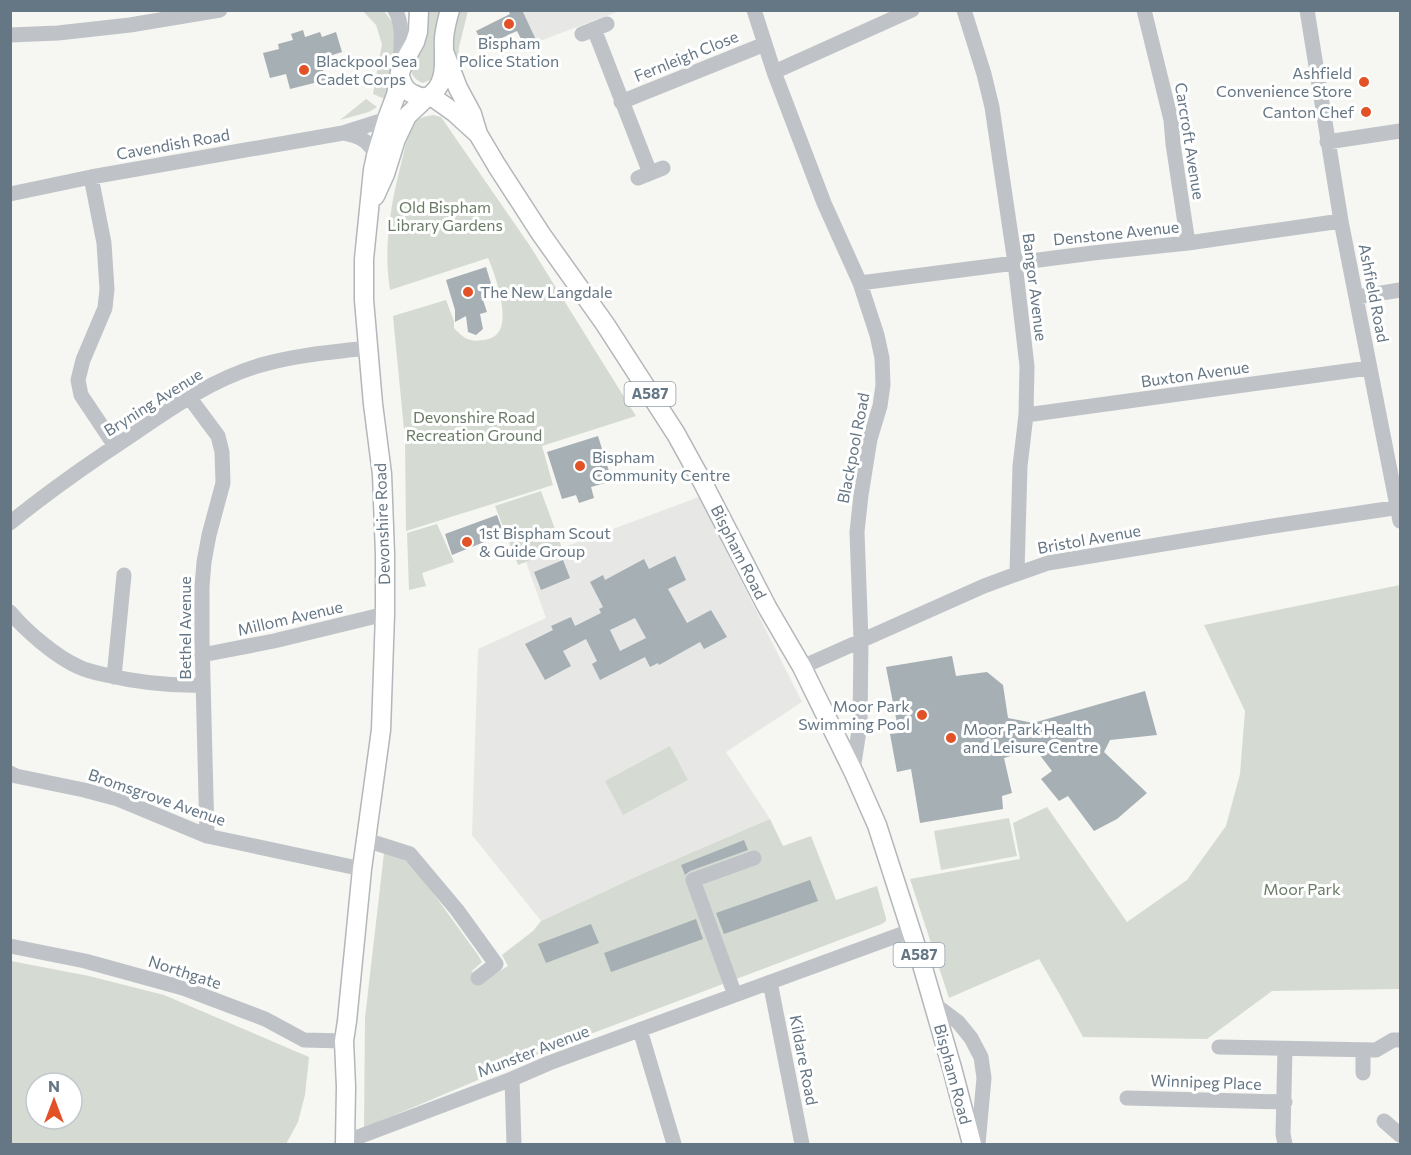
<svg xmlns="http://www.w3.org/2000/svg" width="1411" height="1155" viewBox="0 0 1411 1155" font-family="Commissioner,sans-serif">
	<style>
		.built { fill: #e7e8e6 }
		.green { fill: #d5dbd2; fill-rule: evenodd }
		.building { fill: #a6afb4; fill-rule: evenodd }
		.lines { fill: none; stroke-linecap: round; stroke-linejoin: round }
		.major-casing { stroke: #b2b7bb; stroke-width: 21 }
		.minor { stroke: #bfc3c7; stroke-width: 15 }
		.major { stroke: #fff; stroke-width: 18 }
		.poi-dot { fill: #e35126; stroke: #fff; stroke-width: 2 }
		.labels { text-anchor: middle; stroke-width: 6; stroke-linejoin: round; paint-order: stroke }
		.shield { fill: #fff; stroke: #939fa9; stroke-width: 1.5 }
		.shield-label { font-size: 15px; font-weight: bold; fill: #657684 }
		.poi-label { font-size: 16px; fill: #657684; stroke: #fff; text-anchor: start }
		.street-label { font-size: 16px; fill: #657684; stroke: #fff }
		.park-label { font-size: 16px; fill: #697b64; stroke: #fff }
	</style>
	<rect width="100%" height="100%" fill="#f6f6f2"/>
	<path class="built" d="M522,11H620L537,42Z
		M699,497L802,702L726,752L770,819L644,873L541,921L472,835L478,649L546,618L526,562L562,548Z"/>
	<path class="green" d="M363,11H384L396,27L392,89L387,100L373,94L382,44L376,25Z
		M427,11H440L435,34V72L432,79L423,83C418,81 415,79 412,74C408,64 423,23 427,11Z
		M453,11H468L459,47L458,61L451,63Z
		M366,99L377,107L369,112L340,120Z
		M433,115L441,117L530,246L636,416L542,446L553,485L406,531L405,440L393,316L446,300L454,321V328C462,337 470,343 482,340C486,340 493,338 496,335C512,322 495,274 488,258L390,290C383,246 391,203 402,160C405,149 407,135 413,125C417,118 426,116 433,115Z
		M541,491L562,548L518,565L495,506Z
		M437,524L454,562L422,573L426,586L409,590L407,533Z
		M1400,585V989L1272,991L1207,1039L1083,1037L1060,995L1039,959L949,998L910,879L1020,859L1013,823L1047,807L1127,922L1187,880L1226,826L1240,774L1245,711L1204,625Z
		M670,746L688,780L623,815L605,781Z
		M1009,818L1017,856L941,870L934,831Z
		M770,819L783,846L811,836L836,900L877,886L886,918V921L882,924L556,1047L364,1128L365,1018L384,853L402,859L412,864L478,955L482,962L472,971L478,984L508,966L502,955L533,931L541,921L644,873Z
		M11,961L89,976L164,995L309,1057L305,1095L298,1122L286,1144H11ZM36,1083H72V1119H36Z"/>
	<path class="building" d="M508,10H522L537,42L525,47L517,31L484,46L476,31L510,14Z
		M303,30L305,37L320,32L322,37L336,32L342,52L320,59L326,80L290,89L286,74L270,78L263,53L279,49L278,44L293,40L291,34Z
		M486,267L493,290L481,294L487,312L480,314L483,329L476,335L468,332L466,316L455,322V310L446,280Z
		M598,436L612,481L591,487L594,498L579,503L576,495L562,499L547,452Z
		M497,515L504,534L452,555L445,534Z
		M675,556L686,580L668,589L687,623L711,610L727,637L704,649L700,642L659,665L658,663L650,667L645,657L600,680L592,664L597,661L586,639L563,651L571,666L545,680L525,644L553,630L551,626L571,617L575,626L601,613L599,609L603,607L590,582L603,575L605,580L644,559L649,569ZM635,618L646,638L620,651L610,630Z
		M563,560L570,578L541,590L534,572Z
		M952,656L956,676L987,672L1003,685L1008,718L1033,723L1145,691L1157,735L1110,740L1104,752L1147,793L1117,819L1094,831L1068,796L1059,801L1041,779L1052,771L1039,754L1013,743L1014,755L1004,758L1012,793L1002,796L1003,809L920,823L911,769L897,772L890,734L899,733L886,667Z
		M744,840L748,850L690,871L685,875L681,865Z
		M810,880L818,901L724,934L716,913Z
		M696,919L703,939L611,972L604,953Z
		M591,924L599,943L546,963L538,944Z"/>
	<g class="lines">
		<g class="major-casing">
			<path id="major" d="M445,54L458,88L472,114L478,134L497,166L541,234L605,324L676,434L703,483L767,607L802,667L854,773L877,825L923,968L952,1068L972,1144
				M400,76C402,84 405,91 413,94C421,98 428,99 434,92C448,78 443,57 444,38C445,29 447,20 450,10
				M431,96L455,113L478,134
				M375,196L385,174L396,139L407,116L426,98
				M345,1144L346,1087L344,1041L347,1021L362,869L381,730L385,614V554L382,474L373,404L364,300V259L373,170L376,156L387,119L396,95L400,72L405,60L415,42L418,32L419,10"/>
		</g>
		<path class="minor" d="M395,10C405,27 400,50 400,69
			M754,10L774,72L824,203L860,283L877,335L882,358L883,385L880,406L870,439L861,495L857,532L861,640L860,724L853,770
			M964,10L984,74L992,107L1015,263L1027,366L1026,415L1020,466L1017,573
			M1144,10L1171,120L1173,144L1188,243
			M1307,10L1341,221L1400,521
			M594,29L650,173
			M582,34L607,24
			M10,35L58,33L130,25L220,10
			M774,72L912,10
			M621,102L765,44
			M343,133C359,136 369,140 376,156
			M1327,142L1400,131
			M91,177L104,243L107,289L105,308L83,360L78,380L81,395L115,446
			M638,178L663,168
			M10,194L91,177L343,133L387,119
			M860,283L1093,253L1188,243L1341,221
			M1357,297L1400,290
			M189,397L218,436L222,452L223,483L209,535L204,562L202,587V639L207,836
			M1026,415L1369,368
			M10,523C48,492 88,464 129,437C170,409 212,379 261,365C296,355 332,352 369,348
			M10,612C26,631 56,657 79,667C87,671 97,673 106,675C140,683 168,686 203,685
			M202,655L274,641L385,614
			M802,667L984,586L1011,576L1048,563L1273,526L1400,507
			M114,677L124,575
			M10,773L16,776L84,790L118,799L207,836L362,869
			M366,840L410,854L457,910L496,964L478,978
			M10,946L85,961L183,988L265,1019L304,1040L344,1041
			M770,982L802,1144
			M735,995L693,880L754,858
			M934,1004L958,1022L971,1038L981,1057L984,1078L978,1144
			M640,1030L674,1144
			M1219,1047L1376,1050L1393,1040H1400
			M1363,1073V1051
			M512,1079L514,1144
			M1127,1098L1285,1102
			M1384,1121L1400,1135
			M345,1142L512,1079L549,1063L910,931
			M1285,1144L1283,1134L1285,1049"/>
		<use href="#major" class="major"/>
	</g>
	<g class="poi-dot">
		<circle cx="509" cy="24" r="6"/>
		<circle cx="304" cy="70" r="6"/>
		<circle cx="1364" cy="82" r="6"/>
		<circle cx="1366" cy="112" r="6"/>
		<circle cx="468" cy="292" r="6"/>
		<circle cx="580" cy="466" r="6"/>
		<circle cx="467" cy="542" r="6"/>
		<circle cx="922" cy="715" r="6"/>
		<circle cx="951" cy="738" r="6"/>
	</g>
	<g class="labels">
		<g class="shield">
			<rect x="624.5" y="382" width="51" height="24" rx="4.5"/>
			<rect x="893.5" y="943" width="51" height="24" rx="4.5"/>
		</g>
		<g class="shield-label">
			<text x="650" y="399">A587</text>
			<text x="919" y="960">A587</text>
		</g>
		<g class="poi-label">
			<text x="509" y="49" text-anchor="middle">Bispham<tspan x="509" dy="18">Police Station</tspan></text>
			<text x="316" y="67">Blackpool Sea<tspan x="316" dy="18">Cadet Corps</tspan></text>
			<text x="1352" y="79" text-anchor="end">Ashfield<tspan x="1352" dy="18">Convenience Store</tspan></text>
			<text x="1354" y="118" text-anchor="end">Canton Chef</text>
			<text x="480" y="298">The New Langdale</text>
			<text x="592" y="463">Bispham<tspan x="592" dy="18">Community Centre</tspan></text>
			<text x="479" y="539">1st Bispham Scout<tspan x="479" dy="18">&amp; Guide Group</tspan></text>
			<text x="910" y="712" text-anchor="end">Moor Park<tspan x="910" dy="18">Swimming Pool</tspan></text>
			<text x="963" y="735">Moor Park Health<tspan x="963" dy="18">and Leisure Centre</tspan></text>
		</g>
		<g class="street-label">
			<text transform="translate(686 56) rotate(-22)" y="6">Fernleigh Close</text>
			<text transform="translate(1190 141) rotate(81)" y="6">Carcroft Avenue</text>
			<text transform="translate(173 144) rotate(-10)" y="6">Cavendish Road</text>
			<text transform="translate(1116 233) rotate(-6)" y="6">Denstone Avenue</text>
			<text transform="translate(1035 287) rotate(83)" y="6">Bangor Avenue</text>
			<text transform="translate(1374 293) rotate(79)" y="6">Ashfield Road</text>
			<text transform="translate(1195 374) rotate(-8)" y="6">Buxton Avenue</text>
			<text transform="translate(153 402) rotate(-32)" y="6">Bryning Avenue</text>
			<text transform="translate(853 448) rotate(-79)" y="6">Blackpool Road</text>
			<text transform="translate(382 524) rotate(-92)" y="6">Devonshire Road</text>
			<text transform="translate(1089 539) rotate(-10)" y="6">Bristol Avenue</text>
			<text transform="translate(739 552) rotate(63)" y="6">Bispham Road</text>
			<text transform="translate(290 618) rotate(-13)" y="6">Millom Avenue</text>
			<text transform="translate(185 628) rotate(-90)" y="6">Bethel Avenue</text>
			<text transform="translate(157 797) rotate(19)" y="6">Bromsgrove Avenue</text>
			<text transform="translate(185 972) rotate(18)" y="6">Northgate</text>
			<text transform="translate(533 1051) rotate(-21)" y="6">Munster Avenue</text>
			<text transform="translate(804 1060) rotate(79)" y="6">Kildare Road</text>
			<text transform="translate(953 1074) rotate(75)" y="6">Bispham Road</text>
			<text transform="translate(1206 1082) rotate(2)" y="6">Winnipeg Place</text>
		</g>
		<g class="park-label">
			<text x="445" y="213">Old Bispham<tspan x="445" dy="18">Library Gardens</tspan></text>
			<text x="474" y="423">Devonshire Road<tspan x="474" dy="18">Recreation Ground</tspan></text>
			<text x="1302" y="895">Moor Park</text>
		</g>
	</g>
	<rect width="1411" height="1155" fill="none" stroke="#657684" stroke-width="24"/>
	<g transform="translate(54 1101)"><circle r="28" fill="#ffffff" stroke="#c1c8ce" stroke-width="1.5"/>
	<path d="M0-4.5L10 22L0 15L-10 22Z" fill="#e35126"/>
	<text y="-9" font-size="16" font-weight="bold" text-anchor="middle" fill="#657684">N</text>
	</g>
</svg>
